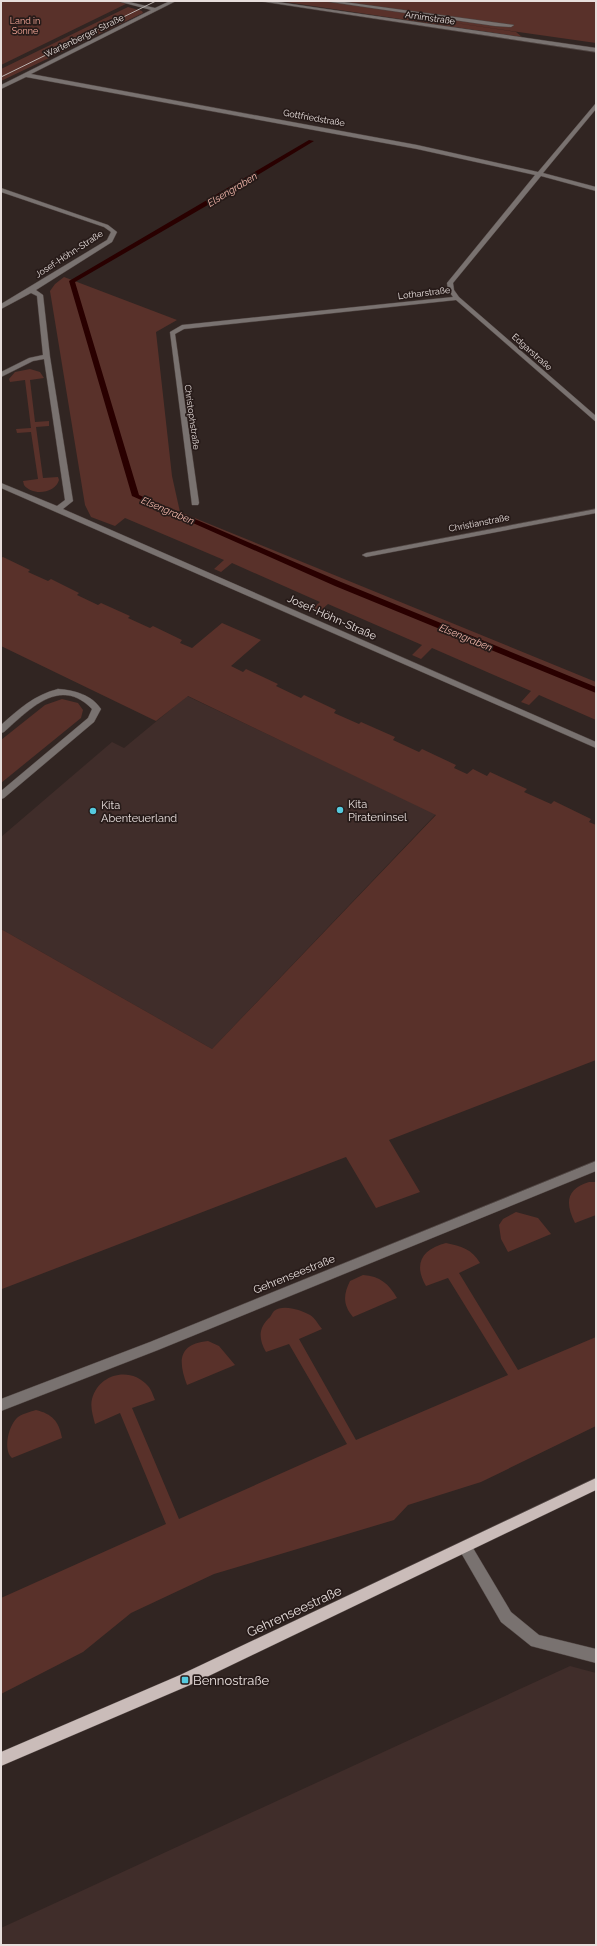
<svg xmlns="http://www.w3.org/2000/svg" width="597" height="1946" viewBox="0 0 597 1946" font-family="Raleway,sans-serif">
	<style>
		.built { fill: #402d2a }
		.green { fill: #59312a }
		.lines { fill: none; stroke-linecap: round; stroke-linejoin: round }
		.stream { fill: #290000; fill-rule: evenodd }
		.minor-casing { stroke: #4e4340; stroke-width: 1 }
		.major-casing { stroke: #4e4340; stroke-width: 1 }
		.minor { fill: #797270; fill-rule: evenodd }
		.major { fill: #cabcb9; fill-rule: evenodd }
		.tram { stroke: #bab1ae; stroke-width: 1 }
		.poi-dot { fill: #55cadf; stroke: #271b19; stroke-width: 1.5 }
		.labels { text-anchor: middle; stroke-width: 3.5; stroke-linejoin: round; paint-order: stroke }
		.far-street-label { font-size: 9px; fill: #e7dedc; stroke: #271b19 }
		.far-park-label { font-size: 9px; fill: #f7a899; stroke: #271b19 }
		.far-water-label { font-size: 10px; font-style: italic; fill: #f4b8ac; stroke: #271b19 }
		.street-label { font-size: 11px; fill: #e7dedc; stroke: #271b19 }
		.poi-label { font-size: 11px; fill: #e7dedc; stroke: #271b19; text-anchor: start }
		.near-street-label { font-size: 13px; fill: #e7dedc; stroke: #271b19 }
		.near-poi-label { font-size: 13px; fill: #e7dedc; stroke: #271b19; text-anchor: start }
	</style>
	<rect width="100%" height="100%" fill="#312522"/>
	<path class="built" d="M187,696L436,814L212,1049L1,929V837L112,742L124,748Z
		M570,1666L596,1673V1945H1V1928Z"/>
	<path class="green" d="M1,1H132L1,65Z
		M279,1H596V43L414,17L516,32L522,37Z
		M128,7L142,11L143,13L1,81V69Z
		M64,277L177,320L156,332L172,476L180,512L596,682V720L539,695L529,705L521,702L531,691L432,648L421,659L412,655L422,645L328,604L318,613L311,610L320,602L232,563L221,572L214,569L224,560L125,518L115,526L91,517L85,505L50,291L55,284Z
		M30,369L40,372L44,378L30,380L35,422L49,421V426L36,427L43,478L58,477L59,480C55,494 32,496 24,485L23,481L38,479L31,432L17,433L16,429L31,428L25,380L10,382L9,379L15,372Z
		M3,557L30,570L28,572L48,581L51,579L79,593L77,595L98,605L101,603L130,616L128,618L150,628L153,626L182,640L180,643L192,648L222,623L261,640L231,666L243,672L246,669L278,684L276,686L301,698L304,695L336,710L334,713L359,724L361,722L395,737L393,740L419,752L422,749L456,765L454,768L467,774L473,769L487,776L490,772L527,789L524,792L551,804L554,801L591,819L589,822L596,825V1060L389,1140L420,1192L376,1208L346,1157L2,1289L1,929L212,1049L436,815L188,696L156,721L1,646V558Z
		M62,699L78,703L83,710L81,718L1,783V740L45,705Z
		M589,1182H596V1215L575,1223C565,1203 566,1189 589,1182Z
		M516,1212L538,1218L551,1234L508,1252L501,1239L499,1225L503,1219Z
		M446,1243C461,1246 472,1249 480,1263L459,1273L518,1370L596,1337V1426L481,1482L408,1505L394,1520L214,1574L131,1613L83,1652L1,1694V1598L166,1524L120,1413L95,1424C93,1416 90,1407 92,1399C99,1373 131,1366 148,1386C151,1389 153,1395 155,1400L132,1408L179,1519L347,1444L289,1344L266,1352C259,1340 258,1329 268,1319C271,1317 272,1313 274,1311C283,1304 301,1310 310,1315C315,1318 318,1324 322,1329L299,1339L356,1440L508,1375L448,1278L426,1286C413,1264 422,1249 446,1243Z
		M363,1275C380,1276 389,1284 397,1298L353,1317C343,1305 343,1295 350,1281Z
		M208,1341L219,1346L235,1365L187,1385C178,1361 178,1344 208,1341Z
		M36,1410C52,1414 59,1421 62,1438L12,1458C3,1450 8,1428 16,1419C20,1414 30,1412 36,1410Z"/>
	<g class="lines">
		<path class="stream" d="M309,140L314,141L213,202L75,282L139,495L341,582L596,687V693L335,586L132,496L69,281Z"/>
		<g class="minor-casing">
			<path id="minor" d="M117,1H125L155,8L170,1H176L31,74L417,145L538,172L596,103V109L543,173L596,187V191L541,176L453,283L454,290L459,297L596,416V422L456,300L184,329L175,334L199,503L198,505H192L170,332L182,325L453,297L448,290L447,283L535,175L417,149L26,77L1,89V85L151,10Z
				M259,1H271L596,48V52Z
				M324,1H337L514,25L511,27L495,26Z
				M1,188L108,225L117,232L112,242L36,290L43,295L50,357L73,501L63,509L596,742V748L1,488V483L57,506L65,500L44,359L33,361L1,377V372L29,358L43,355L37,296L31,293L1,309V304L107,240L111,232L104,227L1,192Z
				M596,509V513L366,557L362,555L366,553Z
				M58,689C74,690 92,695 101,709L94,722L4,798L1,799V791L88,718L92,709C60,676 30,709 4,732L1,733V725C19,709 34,695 58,689Z
				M596,1161V1171L158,1350L1,1411V1399L150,1342Z
				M465,1541L470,1543L511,1612L539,1635L596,1649V1663L531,1646L501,1622L460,1551L459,1547L460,1543Z"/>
		</g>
		<g class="major-casing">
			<path id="major" d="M596,1478V1490L190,1685L1,1766V1752L180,1675Z"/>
		</g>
		<use href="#minor" class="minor"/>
		<use href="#major" class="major"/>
		<path class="tram" d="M1,77L156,1"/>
	</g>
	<g class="poi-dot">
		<circle cx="340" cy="810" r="4"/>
		<circle cx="93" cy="811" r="4"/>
		<rect x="181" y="1676" width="8" height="8" rx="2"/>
	</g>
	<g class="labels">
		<g class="far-street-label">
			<text transform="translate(430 18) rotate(8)" y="3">Arnimstraße</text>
			<text transform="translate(84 36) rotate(-26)" y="3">Wartenberger Straße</text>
			<text transform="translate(314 118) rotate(10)" y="3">Gottfriedstraße</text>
			<text transform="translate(69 254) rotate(-33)" y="3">Josef-Höhn-Straße</text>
			<text transform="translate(424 293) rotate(-7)" y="3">Lotharstraße</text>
			<text transform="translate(532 352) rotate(42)" y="3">Edgarstraße</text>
			<text transform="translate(192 417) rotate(82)" y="3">Christophstraße</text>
			<text transform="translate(479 523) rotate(-11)" y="3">Christianstraße</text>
		</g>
		<g class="far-park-label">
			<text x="25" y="24">Land in<tspan x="25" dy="10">Sonne</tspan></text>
		</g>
		<g class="far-water-label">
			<text transform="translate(232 189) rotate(-31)" y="4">Elsengraben</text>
			<text transform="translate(168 510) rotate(23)" y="4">Elsengraben</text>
			<text transform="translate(466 637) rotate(22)" y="4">Elsengraben</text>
		</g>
		<g class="street-label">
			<text transform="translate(332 617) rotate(24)" y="4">Josef-Höhn-Straße</text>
			<text transform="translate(294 1274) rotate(-22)" y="4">Gehrenseestraße</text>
		</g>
		<g class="poi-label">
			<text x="348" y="808">Kita<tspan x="348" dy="13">Pirateninsel</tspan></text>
			<text x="101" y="809">Kita<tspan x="101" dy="13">Abenteuerland</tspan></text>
		</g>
		<g class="near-street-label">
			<text transform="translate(294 1611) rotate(-25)" y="5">Gehrenseestraße</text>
		</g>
		<g class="near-poi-label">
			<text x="193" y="1685">Bennostraße</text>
		</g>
	</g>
	<rect width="597" height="1946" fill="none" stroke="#e7dedc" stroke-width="4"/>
</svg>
